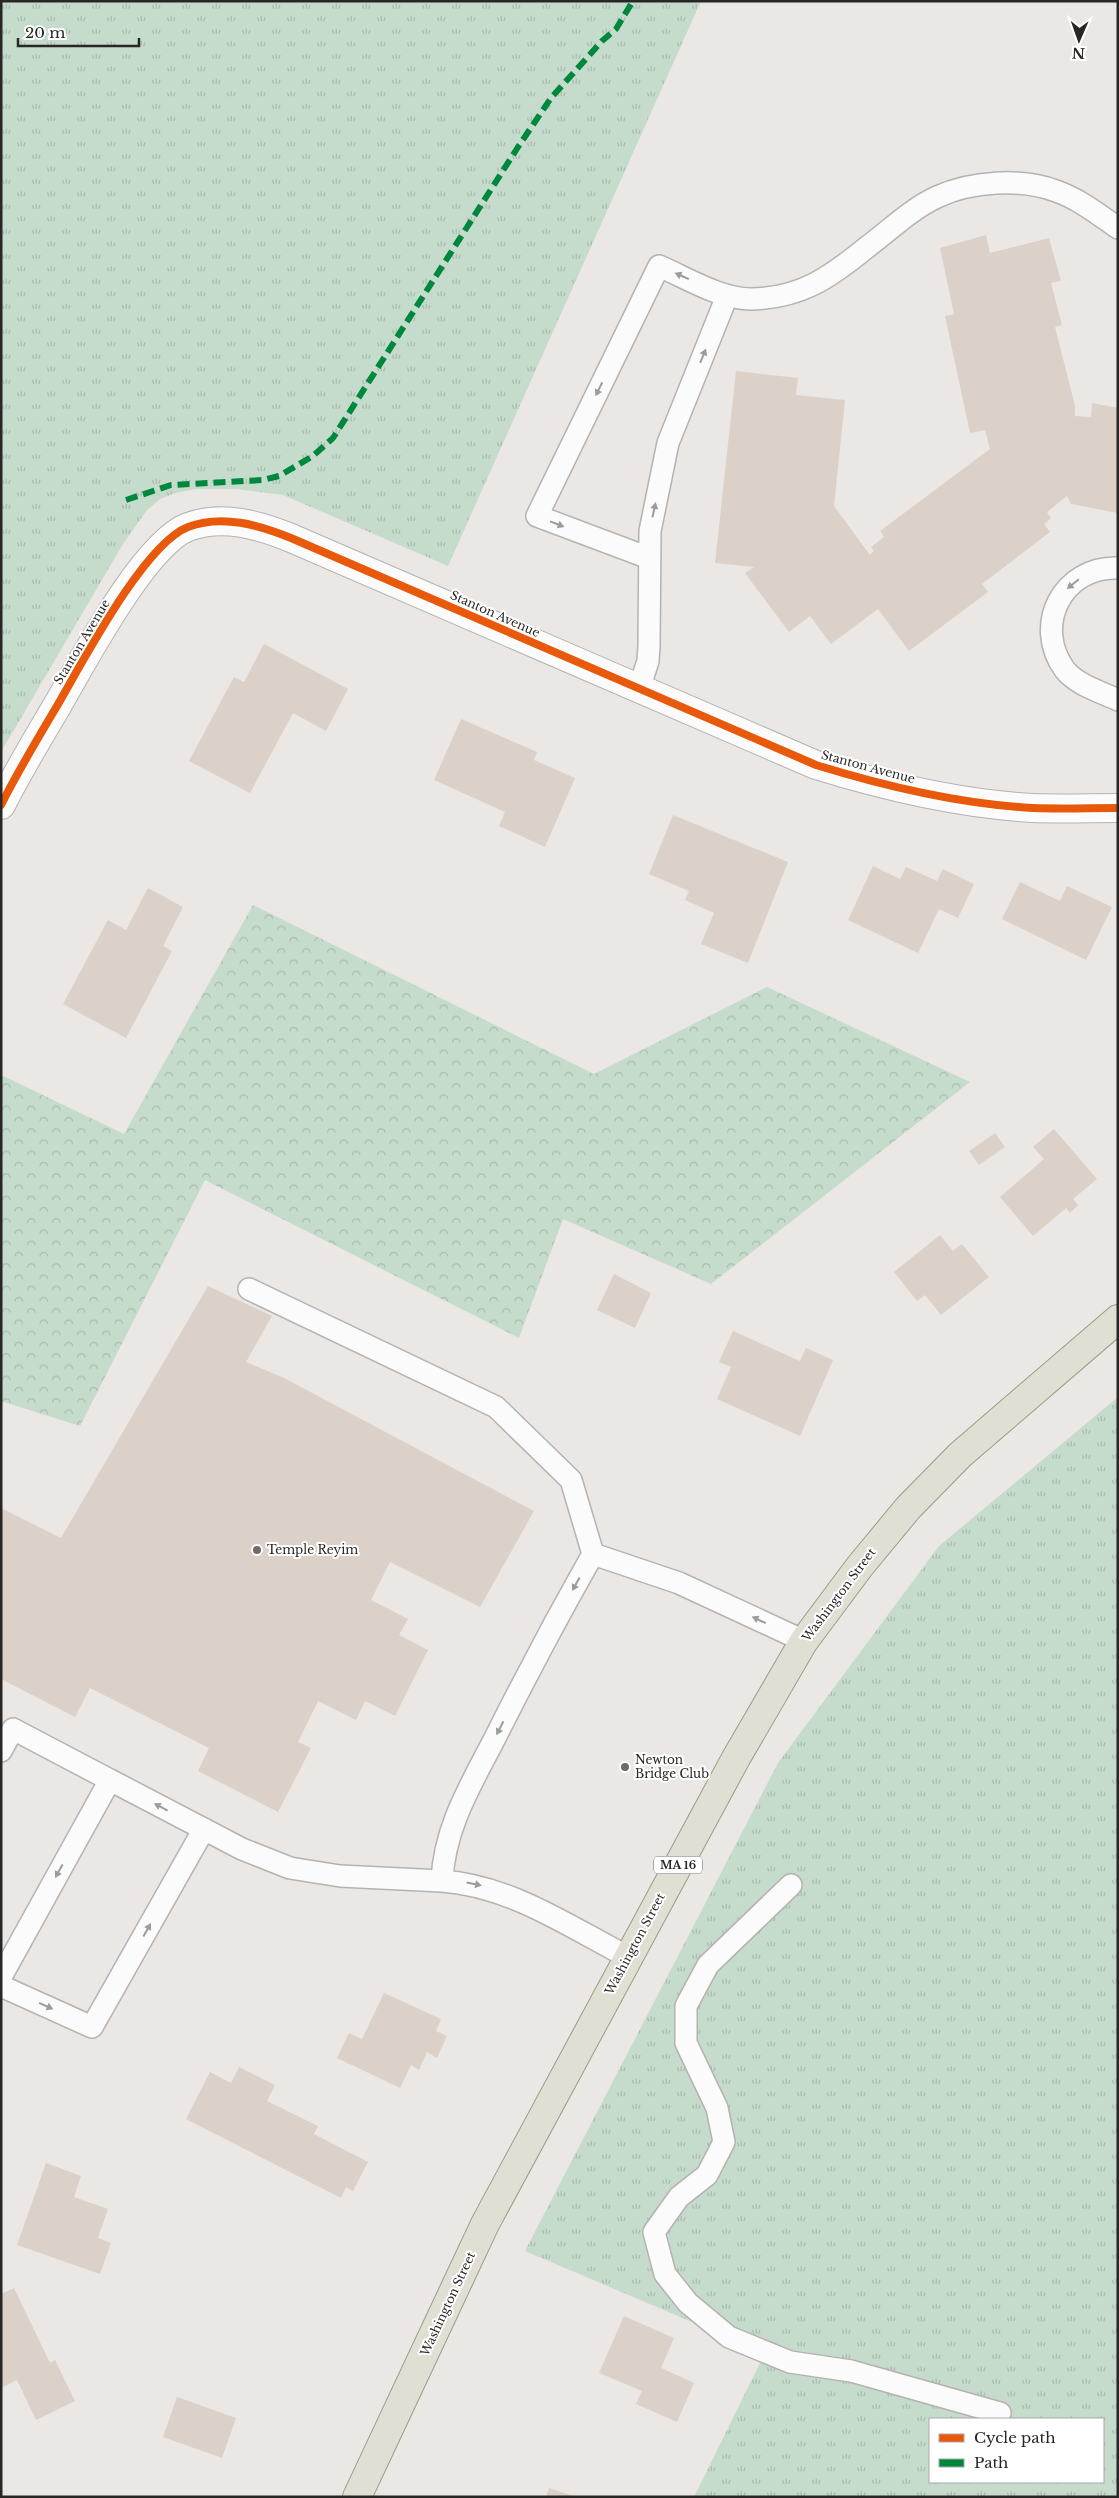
<svg xmlns="http://www.w3.org/2000/svg" width="1119" height="2498" viewBox="0 0 1119 2498" font-family="'Libre Baskerville',serif">
	<style>
		.grass { fill: url(#grass-tufts); fill-rule: evenodd }
		.forest { fill: url(#forest-crowns) }
		.building { fill: #dbd1c8 }
		.lines { fill: none; stroke-linecap: round; stroke-linejoin: round }
		.lane-casing { stroke: #b5b2b0; stroke-width: 24 }
		.street-casing { stroke: #b5b2b0; stroke-width: 30 }
		.primary-casing { stroke: #9d9984; stroke-width: 30 }
		.lane { stroke: #fcfbfb; stroke-width: 21 }
		.street { stroke: #fcfbfb; stroke-width: 28 }
		.primary { stroke: #e1dfd4; stroke-width: 28 }
		.quiet { stroke: #00873e; stroke-width: 6; stroke-dasharray: 12 6; stroke-linecap: butt }
		.cycleway-casing { stroke: #fff; stroke-width: 11 }
		.cycleway { stroke: #e8590c; stroke-width: 8 }
		.oneway { fill: #9d9c9b }
		.poi-dot { fill: #6d6a68; stroke: #fff; stroke-width: 2 }
		.labels { text-anchor: middle; stroke-width: 4; stroke-linejoin: round; paint-order: stroke }
		.shield { fill: #fff; stroke: #696866; stroke-width: 1 }
		.shield-label { font-size: 11px; font-weight: bold; fill: #292725 }
		.street-label { font-size: 12px; fill: #292725; stroke: #fff }
		.poi-label { font-size: 12px; fill: #292725; stroke: #fff; text-anchor: start }
	</style>
	<defs>
		<pattern id="grass-tufts" width="24" height="20" patternUnits="userSpaceOnUse" patternTransform="scale(1.25)"><rect width="24" height="20" fill="#c5dbcc"/><path d="M3 7l-1-3M5 7V3M7 7l1-3M15 17l-1-3M17 17v-4M19 17l1-3" fill="none" stroke="#a9bcaf"/></pattern>
		<pattern id="forest-crowns" width="20" height="18" patternUnits="userSpaceOnUse" patternTransform="scale(1.25)"><rect width="20" height="18" fill="#c5dbcc"/><path d="M2 6a3 3 0 1 1 6 0M12 15a3 3 0 1 1 6 0" fill="none" stroke="#a9bcaf"/></pattern>
	</defs>
	<rect width="100%" height="100%" fill="#eae7e4"/>
	<path class="grass" d="M1,1H701L448,566L283,495L237,489H196L175,493L160,499L147,510L123,544L1,752Z
		M1118,1397V2497H694L765,2353L525,2251L778,1763L939,1546ZM930,2419H1103V2482H930Z"/>
	<path class="forest" d="M253,905L594,1074L767,987L970,1082L711,1284L563,1219L519,1338L205,1180L80,1426L1,1401V1075L124,1134Z"/>
	<path class="building" d="M986,235L990,253L1049,238L1061,281L1051,283L1062,325L1055,327L1075,406V416L1091,417L1092,403L1118,408V513L1071,504L1067,496L1047,512L1051,518L1044,524L1050,532L982,584L988,592L909,651L878,609L831,644L810,616L789,632L745,573L754,567L715,563L736,371L798,378L796,395L845,400L834,506L870,555L874,551L871,547L884,537L880,531L990,449L985,430L970,433L945,316L954,314L940,248Z
		M264,644L348,689L326,731L293,713L250,793L189,761L234,677L244,682Z
		M461,719L537,752L534,760L575,778L545,847L499,826L505,812L434,780Z
		M673,815L788,862L748,963L701,944L714,913L685,900L689,891L649,874Z
		M873,866L900,879L906,867L937,881L943,869L974,884L958,918L939,909L918,953L848,920Z
		M1020,882L1060,901L1067,886L1112,907L1086,960L1002,919Z
		M148,888L183,907L163,946L172,951L126,1038L63,1004L108,920L126,930Z
		M1054,1129L1097,1179L1073,1199L1078,1205L1070,1213L1066,1208L1033,1236L1000,1197L1044,1159L1033,1147Z
		M995,1133L1005,1147L979,1165L969,1151Z
		M940,1235L953,1251L962,1244L989,1277L941,1315L925,1295L917,1301L894,1272Z
		M614,1274L651,1293L635,1328L597,1310Z
		M208,1286L272,1316L246,1362L284,1378L534,1511L480,1607L390,1562L371,1600L408,1619L399,1635L428,1650L395,1716L365,1701L356,1720L318,1701L298,1742L311,1748L278,1812L198,1771L209,1748L90,1688L75,1717L1,1679V1508L61,1538Z
		M733,1331L800,1361L806,1348L833,1360L800,1436L717,1399L731,1367L719,1362Z
		M384,1993L441,2019L436,2031L447,2036L437,2058L427,2052L419,2070L411,2065L400,2088L337,2058L349,2033L362,2039Z
		M239,2067L275,2085L267,2101L318,2126L314,2134L368,2162L353,2191L346,2187L341,2198L186,2119L210,2072L231,2083Z
		M46,2163L81,2176L74,2197L108,2209L98,2238L111,2243L100,2274L17,2245Z
		M14,2288L50,2363L55,2360L75,2401L36,2420L17,2380L1,2388V2294Z
		M624,2316L674,2338L661,2368L694,2383L677,2422L636,2404L642,2391L599,2373Z
		M177,2397L236,2418L222,2458L163,2437Z
		M549,2488L573,2496L572,2497H546Z"/>
	<g class="lines">
		<g class="lane-casing">
			<path id="lane" d="M649,558L537,516L659,266C687,278 720,299 751,299C801,298 829,278 866,248C889,231 911,209 937,197C971,181 1021,178 1056,191C1079,199 1098,214 1118,228
				M1118,568C1063,566 1032,625 1065,670C1077,685 1101,692 1118,700
				M639,689L648,661L649,646L650,531L668,443L727,296
				M249,1289L496,1407L571,1480L593,1554
				M1,1751L13,1729L110,1780
				M791,1885L708,1965L686,2006V2043L717,2108L724,2142L707,2175L679,2197L654,2232L665,2274L688,2303L729,2337L790,2362L851,2371L1000,2413
				M628,1957C568,1926 511,1886 442,1881C444,1827 472,1783 496,1736C527,1674 559,1614 593,1554L679,1583L804,1641
				M1,1977L110,1780L242,1849L290,1868L340,1876L442,1881
				M1,1986L92,2027L204,1829"/>
		</g>
		<g class="street-casing">
			<path id="street" d="M1,805C18,771 38,738 57,706C82,663 144,544 188,527C222,514 259,525 291,538L816,765C887,787 959,804 1033,808C1061,809 1090,808 1118,808"/>
		</g>
		<g class="primary-casing">
			<path id="primary" d="M357,2497L485,2224L736,1758L804,1641L860,1566L908,1508L960,1455L1118,1319"/>
		</g>
		<use href="#lane" class="lane"/>
		<use href="#street" class="street"/>
		<use href="#primary" class="primary"/>
		<path class="quiet" d="M126,500L171,485L263,480L279,476L313,456L333,438L518,147L551,98L602,41L616,29L633,1"/>
		<g class="cycleway-casing">
			<path id="cycleway" d="M1,805C18,771 38,738 57,706C82,663 144,544 188,527C222,514 259,525 291,538L816,765C887,787 959,804 1033,808C1061,809 1090,808 1118,808"/>
		</g>
		<use href="#cycleway" class="cycleway"/>
	</g>
	<defs><path id="oneway-solid" d="M-6-.8H1V-3.2L6.5 0L1 3.2V.8H-6Z" transform="scale(1.25)"/></defs>
	<g class="oneway">
		<use href="#oneway-solid" transform="translate(682 276) rotate(-156)"/>
		<use href="#oneway-solid" transform="translate(703 356) rotate(-68)"/>
		<use href="#oneway-solid" transform="translate(599 389) rotate(116)"/>
		<use href="#oneway-solid" transform="translate(654 510) rotate(-78)"/>
		<use href="#oneway-solid" transform="translate(557 524) rotate(21)"/>
		<use href="#oneway-solid" transform="translate(1073 584) rotate(141)"/>
		<use href="#oneway-solid" transform="translate(576 1584) rotate(119)"/>
		<use href="#oneway-solid" transform="translate(759 1620) rotate(-155)"/>
		<use href="#oneway-solid" transform="translate(500 1728) rotate(117)"/>
		<use href="#oneway-solid" transform="translate(161 1807) rotate(-152)"/>
		<use href="#oneway-solid" transform="translate(59 1871) rotate(119)"/>
		<use href="#oneway-solid" transform="translate(474 1884) rotate(11)"/>
		<use href="#oneway-solid" transform="translate(147 1930) rotate(-61)"/>
		<use href="#oneway-solid" transform="translate(46 2006) rotate(24)"/>
	</g>
	<g class="poi-dot">
		<circle cx="257" cy="1550" r="5"/>
		<circle cx="625" cy="1767" r="5"/>
	</g>
	<g class="labels">
		<rect class="shield" x="654" y="1856.5" width="48" height="17" rx="4"/>
		<g class="shield-label">
			<text x="678" y="1869">MA 16</text>
		</g>
		<g class="street-label">
			<text transform="translate(495 614) rotate(24)" y="4">Stanton Avenue</text>
			<text transform="translate(82 642) rotate(-59)" y="4">Stanton Avenue</text>
			<text transform="translate(868 767) rotate(15)" y="4">Stanton Avenue</text>
			<text transform="translate(839 1595) rotate(-53)" y="4">Washington Street</text>
			<text transform="translate(635 1944) rotate(-62)" y="4">Washington Street</text>
			<text transform="translate(448 2304) rotate(-65)" y="4">Washington Street</text>
		</g>
		<g class="poi-label">
			<text x="267" y="1554">Temple Reyim</text>
			<text x="635" y="1764">Newton<tspan x="635" dy="14">Bridge Club</tspan></text>
		</g>
	</g>
	<rect width="1119" height="2498" fill="none" stroke="#292725" stroke-width="5"/>
	<rect x="929" y="2418" width="175" height="65" fill="#ffffff" stroke="#a9a9a8"/>
	<rect x="939" y="2434" width="25" height="8" fill="#e8590c" stroke="#a9a9a8"/>
	<text x="974" y="2443" font-size="15" fill="#292725">Cycle path</text>
	<rect x="939" y="2459" width="25" height="8" fill="#00873e" stroke="#a9a9a8"/>
	<text x="974" y="2468" font-size="15" fill="#292725">Path</text>
	<g transform="translate(1079 40) rotate(182)" stroke="#ffffff" stroke-width="4" paint-order="stroke">
	<path d="M0-4L9 19L0 12L-9 19Z" fill="#292725"/>
	<text y="-8" font-size="14" font-weight="bold" text-anchor="middle" fill="#292725">N</text>
	</g>
	<path d="M18 38v8h121v-8" fill="none" stroke="#292725" stroke-width="2.5"/>
	<text x="25" y="38" font-size="15" fill="#292725" stroke="#ffffff" stroke-width="4" paint-order="stroke">20 m</text>
</svg>
